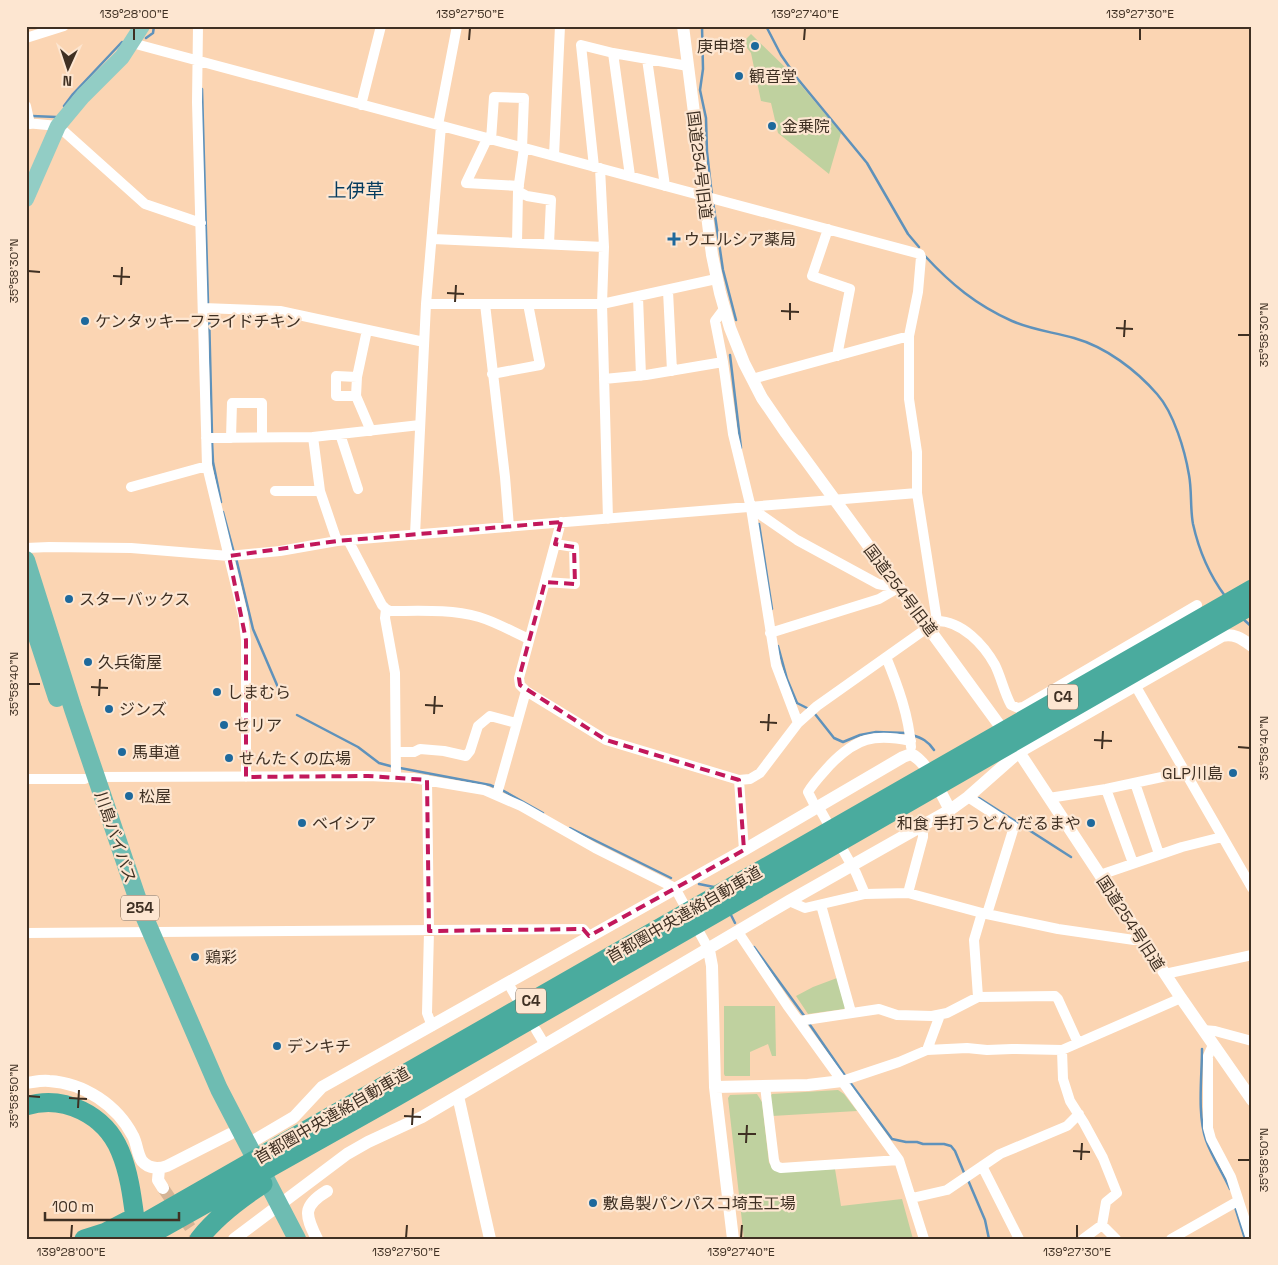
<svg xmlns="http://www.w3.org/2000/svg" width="1278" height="1265" viewBox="0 0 1278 1265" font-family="'Space Grotesk','Noto Sans JP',sans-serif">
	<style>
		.green { fill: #bfd19f }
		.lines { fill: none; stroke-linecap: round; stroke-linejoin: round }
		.stream { stroke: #5f92bb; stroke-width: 2.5 }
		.tertiary-tunnel { stroke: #d5b496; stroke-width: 12; stroke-dasharray: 12 6; stroke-linecap: butt }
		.minor { stroke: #fff; stroke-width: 10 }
		.tertiary { stroke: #fff; stroke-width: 12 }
		.primary { stroke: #92cdc5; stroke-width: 16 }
		.trunk { stroke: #6ebcb2; stroke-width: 18 }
		.motorway { stroke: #4aab9e; stroke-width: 19 }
		.marked { fill: none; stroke: #c2185b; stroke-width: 4; stroke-dasharray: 10 6; stroke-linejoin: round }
		.ticks { fill: none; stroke: #3f3023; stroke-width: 2 }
		.poi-dot { fill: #1e699c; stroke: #fde6d1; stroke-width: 2 }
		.labels { text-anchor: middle; stroke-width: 4.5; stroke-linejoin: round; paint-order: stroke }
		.shield { fill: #fde6d1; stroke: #786757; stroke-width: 1 }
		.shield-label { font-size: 15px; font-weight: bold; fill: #3f3023 }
		.poi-label { font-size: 16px; fill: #3f3023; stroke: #fde6d1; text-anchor: start }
		.street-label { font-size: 16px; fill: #3f3023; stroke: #fde6d1 }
		.quarter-label { font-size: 19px; fill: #043b5e; stroke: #fde6d1 }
		.neatline { fill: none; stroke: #3f3023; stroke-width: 2 }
		.ticks-label { font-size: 12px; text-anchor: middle; fill: #3f3023 }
	</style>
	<rect width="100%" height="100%" fill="#fbd5b3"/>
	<path class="green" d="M751,34L789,71L841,133L829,174L778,133L771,103L761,101L751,53L747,48L746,39Z
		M837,978L845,1007L844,1009L808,1014L796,996L813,987Z
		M724,1006H775L776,1056H772L768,1044L750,1052V1076H725L724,1074Z
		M838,1090L844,1094L857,1111L772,1116L770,1097L772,1094Z
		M757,1094L762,1102L769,1163L778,1172L835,1169L841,1206L902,1199L913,1239H744L728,1098L730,1095Z"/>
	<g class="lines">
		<path class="stream" d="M702,26L703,69L700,90L706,118L707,152L712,196
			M766,26L781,55L797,78L867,163L908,234L919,247
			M146,38L153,33L154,26
			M202,89L208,303
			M64,106L73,94L122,42
			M32,116L56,117
			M713,202L723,270L736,320
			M925,256C951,284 976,305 1012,321C1032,330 1053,332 1074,338C1106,347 1136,370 1157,394C1174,413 1185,451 1189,475C1192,491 1190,508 1193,524C1199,551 1208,573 1225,596
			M209,312L212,435
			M730,355L741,448
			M212,441L213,462L221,502
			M223,512L234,553
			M759,524L772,609
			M236,558L253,629L280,692
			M1242,618L1252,627
			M778,646L787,679L797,703L807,708
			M815,714L834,738L843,742L860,735L876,732L907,733
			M297,715L358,747L379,763L394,767
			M912,735C922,738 928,741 934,750
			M400,768L490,785L497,788
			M502,790L543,813
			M979,798L1071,857
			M570,828L671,878
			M699,884L714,887
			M730,913L735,923
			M754,947L805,1017
			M808,1022L846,1077
			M1202,1049C1202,1077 1197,1114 1206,1140C1212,1157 1223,1173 1230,1189
			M849,1081L892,1139L906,1142H917L923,1144H944L951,1146L955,1151L965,1175
			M968,1180L985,1220L989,1239
			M1235,1207L1245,1239"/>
		<path class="tertiary-tunnel" d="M163,1188L198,1239"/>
		<path class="minor" d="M198,26L197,102L207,466L243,615L246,640V777
			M26,38L64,26
			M132,43L920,254L921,257L918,292L909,336V399L917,452V493L937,621
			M613,53L630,176
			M647,59L665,186
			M361,105L381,26
			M26,106L30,124
			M26,123L58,126L145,204L201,223
			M438,125L457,26
			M487,139L466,183L519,186
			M491,140L494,97L524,98L522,148
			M554,156L560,26
			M594,167L581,45L613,53L688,66
			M600,168L604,247L602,304L608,519
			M518,191L527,196L551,200L549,244
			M828,229L812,276L850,289L837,356
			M433,239L604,247
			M517,243L518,191L524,148
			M668,291L672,371
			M638,297L641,376
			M426,304H602L716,279
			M485,304L505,477L509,527
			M203,308L280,311L424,342
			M724,309L715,321L723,362L733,434L751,508L776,665L798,723
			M367,330L357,377L356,396L371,431
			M492,374L540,365L528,304
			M604,379L646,375L723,362
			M752,379L909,336
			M356,396H336V376L357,377
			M340,434L358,489
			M313,437L320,491L337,541
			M206,438L313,437L420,425
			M231,438L232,403H262V437
			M131,487L207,466
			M275,491H320
			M751,508L797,540L878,584L898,588L879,599L770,633
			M561,522L519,678L520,685L526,691L606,740L739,780L750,779L760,773L798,723L817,706L937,621C962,621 984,645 995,665C1001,677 1004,692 1011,705L1018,708L1023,707L1197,605
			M415,535L426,304L441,126
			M348,540L382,605L386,609L385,618L395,673L396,777
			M26,548L49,547L131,548L229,556L280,551L337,541L917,493
			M545,582L575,584L574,547L555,544
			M386,609L390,611C420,611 450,609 479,617C496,622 513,632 529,639
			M886,657C898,686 909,716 911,747
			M1135,685L1252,888
			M396,752H414L420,749L444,751L466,756L470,751L478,726L490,716L516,723
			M96,777L368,776L413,778L484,790L521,806L595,848L675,888L709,950
			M26,779H85
			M427,780L429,931L427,1013L432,1026
			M739,780L744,850
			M1135,783L1159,854
			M1106,789L1133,863
			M497,794L526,691
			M968,797L1014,827L987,914
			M1049,798L1106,789L1185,772
			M818,806L856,873L865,894
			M816,808L808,792C814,782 822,774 830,765C856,738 874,733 911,741
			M1100,875L1182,847L1222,837
			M908,893L923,837V826
			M789,901L805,908L865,894L908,893L982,913L1058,929L1134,940L1142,939
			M821,905L851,1012
			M738,932L787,1005L899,1160L924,1239
			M26,933L583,929L589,936
			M1165,974L1252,955
			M508,983L516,997
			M978,997L974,940L982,913
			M799,1021L879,1009L897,1015L932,1016L947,1013L978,997L1055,996L1058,999L1078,1043
			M536,1030L545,1045
			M1203,1030L1215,1031L1252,1041
			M1213,1045L1208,1056V1128L1211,1139L1231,1177L1251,1239
			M927,1050L940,1015
			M1062,1050L1063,1079L1070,1101L1084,1123L1103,1158L1117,1193L1106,1202L1102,1225L1083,1239
			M842,1081L899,1062L927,1050L967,1048L987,1050L1012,1049L1062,1050L1181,998
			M765,1086L774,1160L776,1166L781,1168L899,1160
			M982,1166L1019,1239
			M912,1198L947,1190L1000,1154L1067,1126L1079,1114
			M1102,1225L1116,1239
			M1171,1239L1238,1201"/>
		<path class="tertiary" d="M683,26L712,255L720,293L730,328L744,363L762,398L786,433L1019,752L1181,998L1252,1100
			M709,950L712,966L715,1087L733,1239
			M26,1083C34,1082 42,1080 49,1081C84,1083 117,1105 133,1136C137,1143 137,1154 142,1161C149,1169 159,1169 167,1166L230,1134
			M715,1087L808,1085L842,1081
			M458,1096L490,1239
			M248,1144L294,1117L322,1087L744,850L903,757L911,754C928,762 941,794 950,810
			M159,1169L158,1180L163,1188
			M234,1239L347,1154L368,1142L422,1117L789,901L950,810L968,797L1019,752L1222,636C1234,633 1242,639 1252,646
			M317,1239C305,1215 302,1206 327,1191"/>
		<path class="primary" d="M26,199L58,126L83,96L122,57L142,26"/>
		<path class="trunk" d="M26,560L73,709L141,909L219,1089L297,1239
			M26,603L57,698"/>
		<path class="motorway" d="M26,1106C64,1094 105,1115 120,1151C131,1177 133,1206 137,1233
			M84,1239L106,1232L127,1221
			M116,1239L1252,589
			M143,1239L396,1097L1252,605
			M199,1239C216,1217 240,1199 263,1184"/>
	</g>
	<path class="marked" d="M561,522L555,544L574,547L575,584L545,582L519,678L520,685L606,740L739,780L744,850L589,936L583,929L429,931L427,780L368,776L246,777V640L229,556L337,541Z"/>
	<path class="ticks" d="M134,40V28M469,40L470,28M804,40L805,28M1140,40V28M28,271L40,272M113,276L130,277M121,285L122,267M447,293L464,294M455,302L456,285M781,311L799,312M790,320V303M1116,328L1133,329M1238,335H1250M1124,337L1125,320M28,684H40M91,687L108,688M99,696L100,679M425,705L443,706M434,714L435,696M760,722L777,723M768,731L769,714M1094,740L1112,741M1238,747L1250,748M1102,749L1103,731M28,1096L40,1097M69,1098L87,1099M78,1108L79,1090M404,1116L421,1117M412,1125L413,1108M738,1134H756M746,1143L747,1125M1073,1151L1090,1152M1081,1160L1082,1143M1238,1160H1250M71,1238L72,1225M406,1238L407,1225M741,1238L742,1225M1077,1238V1225"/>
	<g class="poi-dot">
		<circle cx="755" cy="46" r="5"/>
		<circle cx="739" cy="76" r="5"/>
		<circle cx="772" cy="126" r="5"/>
		<path d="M671.5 231.5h5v5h5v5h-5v5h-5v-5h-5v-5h5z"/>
		<circle cx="85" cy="321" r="5"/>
		<circle cx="69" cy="599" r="5"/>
		<circle cx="88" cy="662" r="5"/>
		<circle cx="217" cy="692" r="5"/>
		<circle cx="109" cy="709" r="5"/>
		<circle cx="224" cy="725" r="5"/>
		<circle cx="122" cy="752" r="5"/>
		<circle cx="229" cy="758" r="5"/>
		<circle cx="1233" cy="773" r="5"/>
		<circle cx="129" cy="796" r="5"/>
		<circle cx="302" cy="823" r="5"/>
		<circle cx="1091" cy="823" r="5"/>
		<circle cx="195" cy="957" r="5"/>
		<circle cx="277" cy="1046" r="5"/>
		<circle cx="593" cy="1203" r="5"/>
	</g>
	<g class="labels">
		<g class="shield">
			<rect x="1048" y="684.5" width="30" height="25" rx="4"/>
			<rect x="121" y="895.5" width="38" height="25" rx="4"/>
			<rect x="516" y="988.5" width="30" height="25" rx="4"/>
		</g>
		<g class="shield-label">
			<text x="1063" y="702">C4</text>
			<text x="140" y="913">254</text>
			<text x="531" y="1006">C4</text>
		</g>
		<g class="poi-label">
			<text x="745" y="52" text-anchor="end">庚申塔</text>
			<text x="749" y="82">観音堂</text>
			<text x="782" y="132">金乗院</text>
			<text x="684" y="245">ウエルシア薬局</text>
			<text x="95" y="327">ケンタッキーフライドチキン</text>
			<text x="79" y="605">スターバックス</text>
			<text x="98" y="668">久兵衛屋</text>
			<text x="227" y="698">しまむら</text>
			<text x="119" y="715">ジンズ</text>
			<text x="234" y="731">セリア</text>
			<text x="132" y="758">馬車道</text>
			<text x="239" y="764">せんたくの広場</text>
			<text x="1223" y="779" text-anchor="end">GLP川島</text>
			<text x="139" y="802">松屋</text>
			<text x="312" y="829">ベイシア</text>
			<text x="1081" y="829" text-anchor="end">和食 手打うどん だるまや</text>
			<text x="205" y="963">鶏彩</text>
			<text x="287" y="1052">デンキチ</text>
			<text x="603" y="1209">敷島製パンパスコ埼玉工場</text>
		</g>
		<g class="street-label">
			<text transform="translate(700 165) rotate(83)" y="6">国道254号旧道</text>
			<text transform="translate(901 590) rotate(53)" y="6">国道254号旧道</text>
			<text transform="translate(116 837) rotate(71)" y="6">川島バイパス</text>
			<text transform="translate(684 914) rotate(-30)" y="6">首都圏中央連絡自動車道</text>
			<text transform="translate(1131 923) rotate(57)" y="6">国道254号旧道</text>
			<text transform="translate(332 1115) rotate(-30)" y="6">首都圏中央連絡自動車道</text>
		</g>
		<g class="quarter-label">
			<text x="356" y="197">上伊草</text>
		</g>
	</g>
	<rect width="1278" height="1265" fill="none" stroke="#fde6d1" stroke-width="55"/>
	<g transform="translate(68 68) rotate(183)" stroke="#fde6d1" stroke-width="4" paint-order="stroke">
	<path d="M0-4L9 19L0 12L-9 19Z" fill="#3f3023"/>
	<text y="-8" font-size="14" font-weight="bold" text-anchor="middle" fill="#3f3023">N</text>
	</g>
	<path d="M45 1212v8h134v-8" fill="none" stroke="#3f3023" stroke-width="2.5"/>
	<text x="52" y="1212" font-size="15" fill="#3f3023" stroke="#fde6d1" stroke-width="4" paint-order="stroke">100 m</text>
	<rect x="28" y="28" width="1222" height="1210" class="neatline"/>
	<g class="ticks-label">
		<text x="134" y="18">139°28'00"E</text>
		<text x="470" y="18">139°27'50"E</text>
		<text x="805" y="18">139°27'40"E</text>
		<text x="1140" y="18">139°27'30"E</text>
		<text transform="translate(14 271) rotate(-90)" y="4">35°58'30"N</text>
		<text transform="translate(1264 335) rotate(-90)" y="4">35°58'30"N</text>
		<text transform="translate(14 684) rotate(-90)" y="4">35°58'40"N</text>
		<text transform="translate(1264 748) rotate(-90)" y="4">35°58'40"N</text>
		<text transform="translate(14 1096) rotate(-90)" y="4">35°58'50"N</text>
		<text transform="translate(1264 1160) rotate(-90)" y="4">35°58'50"N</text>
		<text x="71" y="1256">139°28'00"E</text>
		<text x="406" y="1256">139°27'50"E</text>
		<text x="741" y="1256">139°27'40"E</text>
		<text x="1077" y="1256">139°27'30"E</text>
	</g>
</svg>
